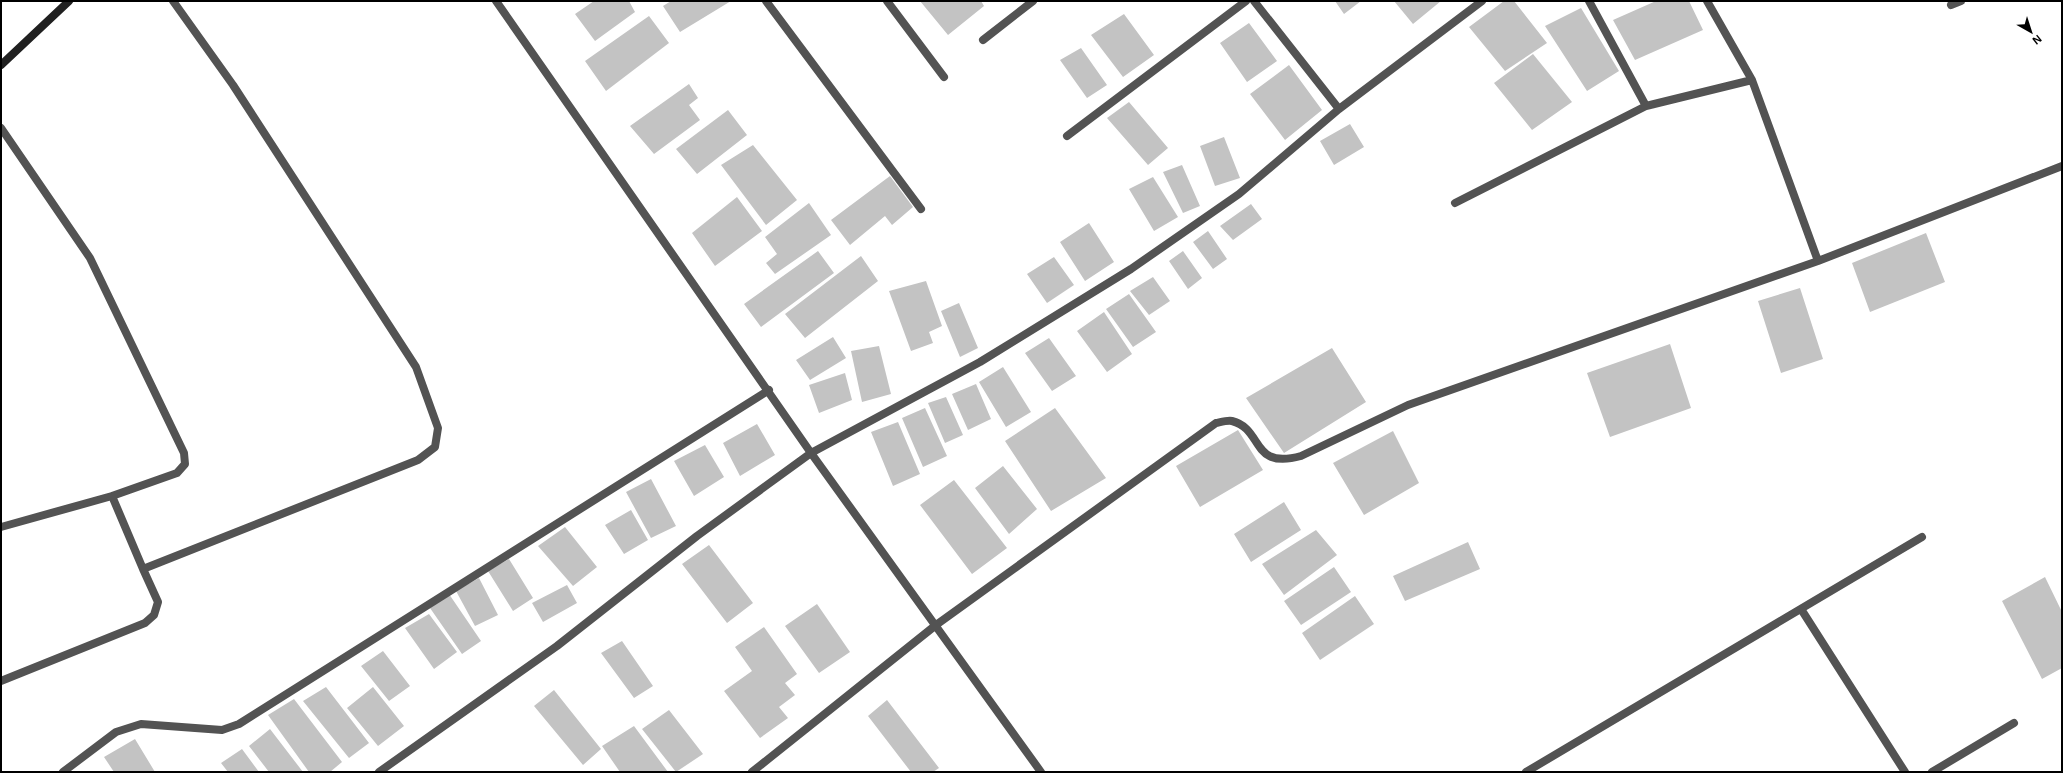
<svg xmlns="http://www.w3.org/2000/svg" width="2063" height="773" viewBox="0 0 2063 773" font-family="Helvetica,sans-serif">
	<style>
		.building { fill: #c3c3c3 }
		.lines { fill: none; stroke-linecap: round; stroke-linejoin: round }
		.street { stroke: #535353; stroke-width: 8 }
		.secondary { stroke: #202020; stroke-width: 8 }
	</style>
	<rect width="100%" height="100%" fill="#fff"/>
	<path class="building" d="M594,1H629L635,12L595,41L575,14Z
		M671,1H731L680,32L663,6Z
		M920,1H981L984,6L948,35Z
		M1335,1H1361L1344,14Z
		M1394,1H1441L1413,24Z
		M1504,1H1514L1547,43L1505,71L1469,27Z
		M1656,1H1689L1703,30L1635,60L1613,20Z
		M1581,8L1619,71L1587,91L1545,26Z
		M1124,14L1154,55L1123,77L1091,35Z
		M649,16L669,43L606,91L585,61Z
		M1249,23L1277,61L1247,82L1220,43Z
		M1081,48L1107,85L1087,98L1060,60Z
		M1533,54L1572,102L1532,130L1494,83Z
		M1289,65L1322,110L1285,140L1250,94Z
		M689,84L698,98L689,105L700,120L654,154L630,126Z
		M1129,102L1168,148L1148,165L1107,118Z
		M728,110L747,135L697,174L676,149Z
		M1350,124L1364,147L1334,165L1320,141Z
		M1224,137L1240,178L1215,186L1200,146Z
		M753,145L797,200L766,225L721,165Z
		M1182,165L1200,206L1183,213L1163,172Z
		M890,176L913,207L892,225L885,216L850,245L831,220Z
		M1153,177L1178,217L1154,231L1129,189Z
		M737,197L762,231L715,266L692,233Z
		M809,203L831,235L775,274L766,263L777,254L765,237Z
		M1251,204L1262,219L1233,240L1220,226Z
		M1089,223L1114,262L1085,281L1060,242Z
		M1208,231L1227,259L1213,269L1193,242Z
		M1926,233L1945,282L1870,312L1852,263Z
		M818,251L834,273L761,327L744,304Z
		M1183,251L1202,278L1188,289L1169,261Z
		M861,256L878,281L805,338L785,314Z
		M1054,257L1074,285L1047,303L1027,274Z
		M1153,277L1170,301L1149,315L1130,291Z
		M926,281L942,326L929,332L933,343L911,351L889,291Z
		M1800,288L1823,359L1781,373L1758,301Z
		M1129,294L1156,332L1133,347L1106,309Z
		M959,303L978,348L960,357L941,311Z
		M1104,312L1132,354L1107,372L1077,331Z
		M833,337L846,358L810,380L796,360Z
		M1049,338L1076,376L1052,391L1025,353Z
		M1670,344L1691,408L1610,437L1587,373Z
		M879,346L891,394L862,402L851,351Z
		M1332,348L1366,402L1284,453L1246,398Z
		M1003,367L1031,412L1006,427L979,382Z
		M845,373L852,400L819,413L809,385Z
		M976,384L991,419L968,430L952,394Z
		M946,397L963,435L945,443L928,403Z
		M925,408L947,456L923,467L902,418Z
		M1055,408L1106,478L1051,511L1005,441Z
		M898,422L920,474L893,486L871,432Z
		M757,424L775,455L740,476L723,443Z
		M1238,430L1263,470L1200,507L1176,466Z
		M1393,431L1419,483L1364,515L1333,463Z
		M705,445L724,477L694,496L674,461Z
		M1003,466L1037,509L1009,534L975,488Z
		M651,479L676,526L651,538L626,492Z
		M954,480L1007,548L972,574L920,505Z
		M1284,502L1301,530L1251,562L1234,534Z
		M631,510L648,540L624,554L605,525Z
		M565,527L597,567L573,586L538,546Z
		M1316,530L1337,555L1284,595L1262,564Z
		M1468,542L1480,569L1405,601L1393,576Z
		M709,545L753,603L727,623L682,564Z
		M509,559L533,598L513,611L488,571Z
		M1334,567L1351,592L1301,625L1284,601Z
		M2045,577L2062,612V668L2042,679L2002,601Z
		M479,578L498,615L475,626L456,591Z
		M567,585L577,603L543,622L532,603Z
		M449,594L481,641L462,654L430,608Z
		M1355,596L1374,624L1320,660L1302,633Z
		M817,604L850,652L819,673L785,626Z
		M429,614L457,652L434,669L405,628Z
		M764,627L797,674L785,683L795,695L779,707L788,718L760,738L724,691L752,671L735,647Z
		M622,641L653,686L634,698L601,653Z
		M383,651L410,686L389,701L361,666Z
		M326,687L369,743L349,758L303,701Z
		M373,687L404,726L378,746L347,708Z
		M554,690L601,749L583,765L534,706Z
		M294,699L342,762L330,772H309L268,715Z
		M887,700L939,768L933,772H911L868,716Z
		M669,710L703,754L676,772L642,729Z
		M634,726L668,772H620L602,746Z
		M270,729L303,772H269L249,746Z
		M135,739L155,772H114L104,757Z
		M242,749L259,772H228L221,763Z"/>
	<g class="lines">
		<path class="street" d="M496,1L811,453L1041,772
			M766,1L921,209
			M887,1L944,77
			M1254,1L1339,109
			M1589,1L1646,106L1752,80L1707,1
			M1951,5L1961,1
			M983,40L1033,1
			M1752,80L1818,261
			M1,128L90,258L184,453L185,464L177,473L112,496
			M1067,136L1246,1
			M1455,203L1646,106
			M1,527L112,496L143,569L418,460L435,447L438,428L416,367L233,85L173,1
			M1801,609L1905,772
			M1,681L145,623L154,615L158,602L143,569
			M63,772L116,732L141,724L222,730L239,724L769,390
			M379,772L557,646L697,536L811,453L980,362L1131,269L1239,194L1339,109L1482,1
			M752,772L936,625L1216,423C1221,422 1228,420 1232,421C1264,429 1250,470 1301,456L1408,405L1818,261L2062,166
			M1526,772L1922,537
			M1932,772L2014,723"/>
		<path class="secondary" d="M1,65L69,1"/>
	</g>
	<rect width="2063" height="773" fill="none" stroke="#000000" stroke-width="4"/>
	<g transform="translate(2031 32) rotate(141)" stroke="#ffffff" stroke-width="3" paint-order="stroke">
	<path d="M0-3L7 15L0 10L-7 15Z" fill="#000000"/>
	<text y="-6" font-size="11" font-weight="bold" text-anchor="middle" fill="#000000">N</text>
	</g>
</svg>
